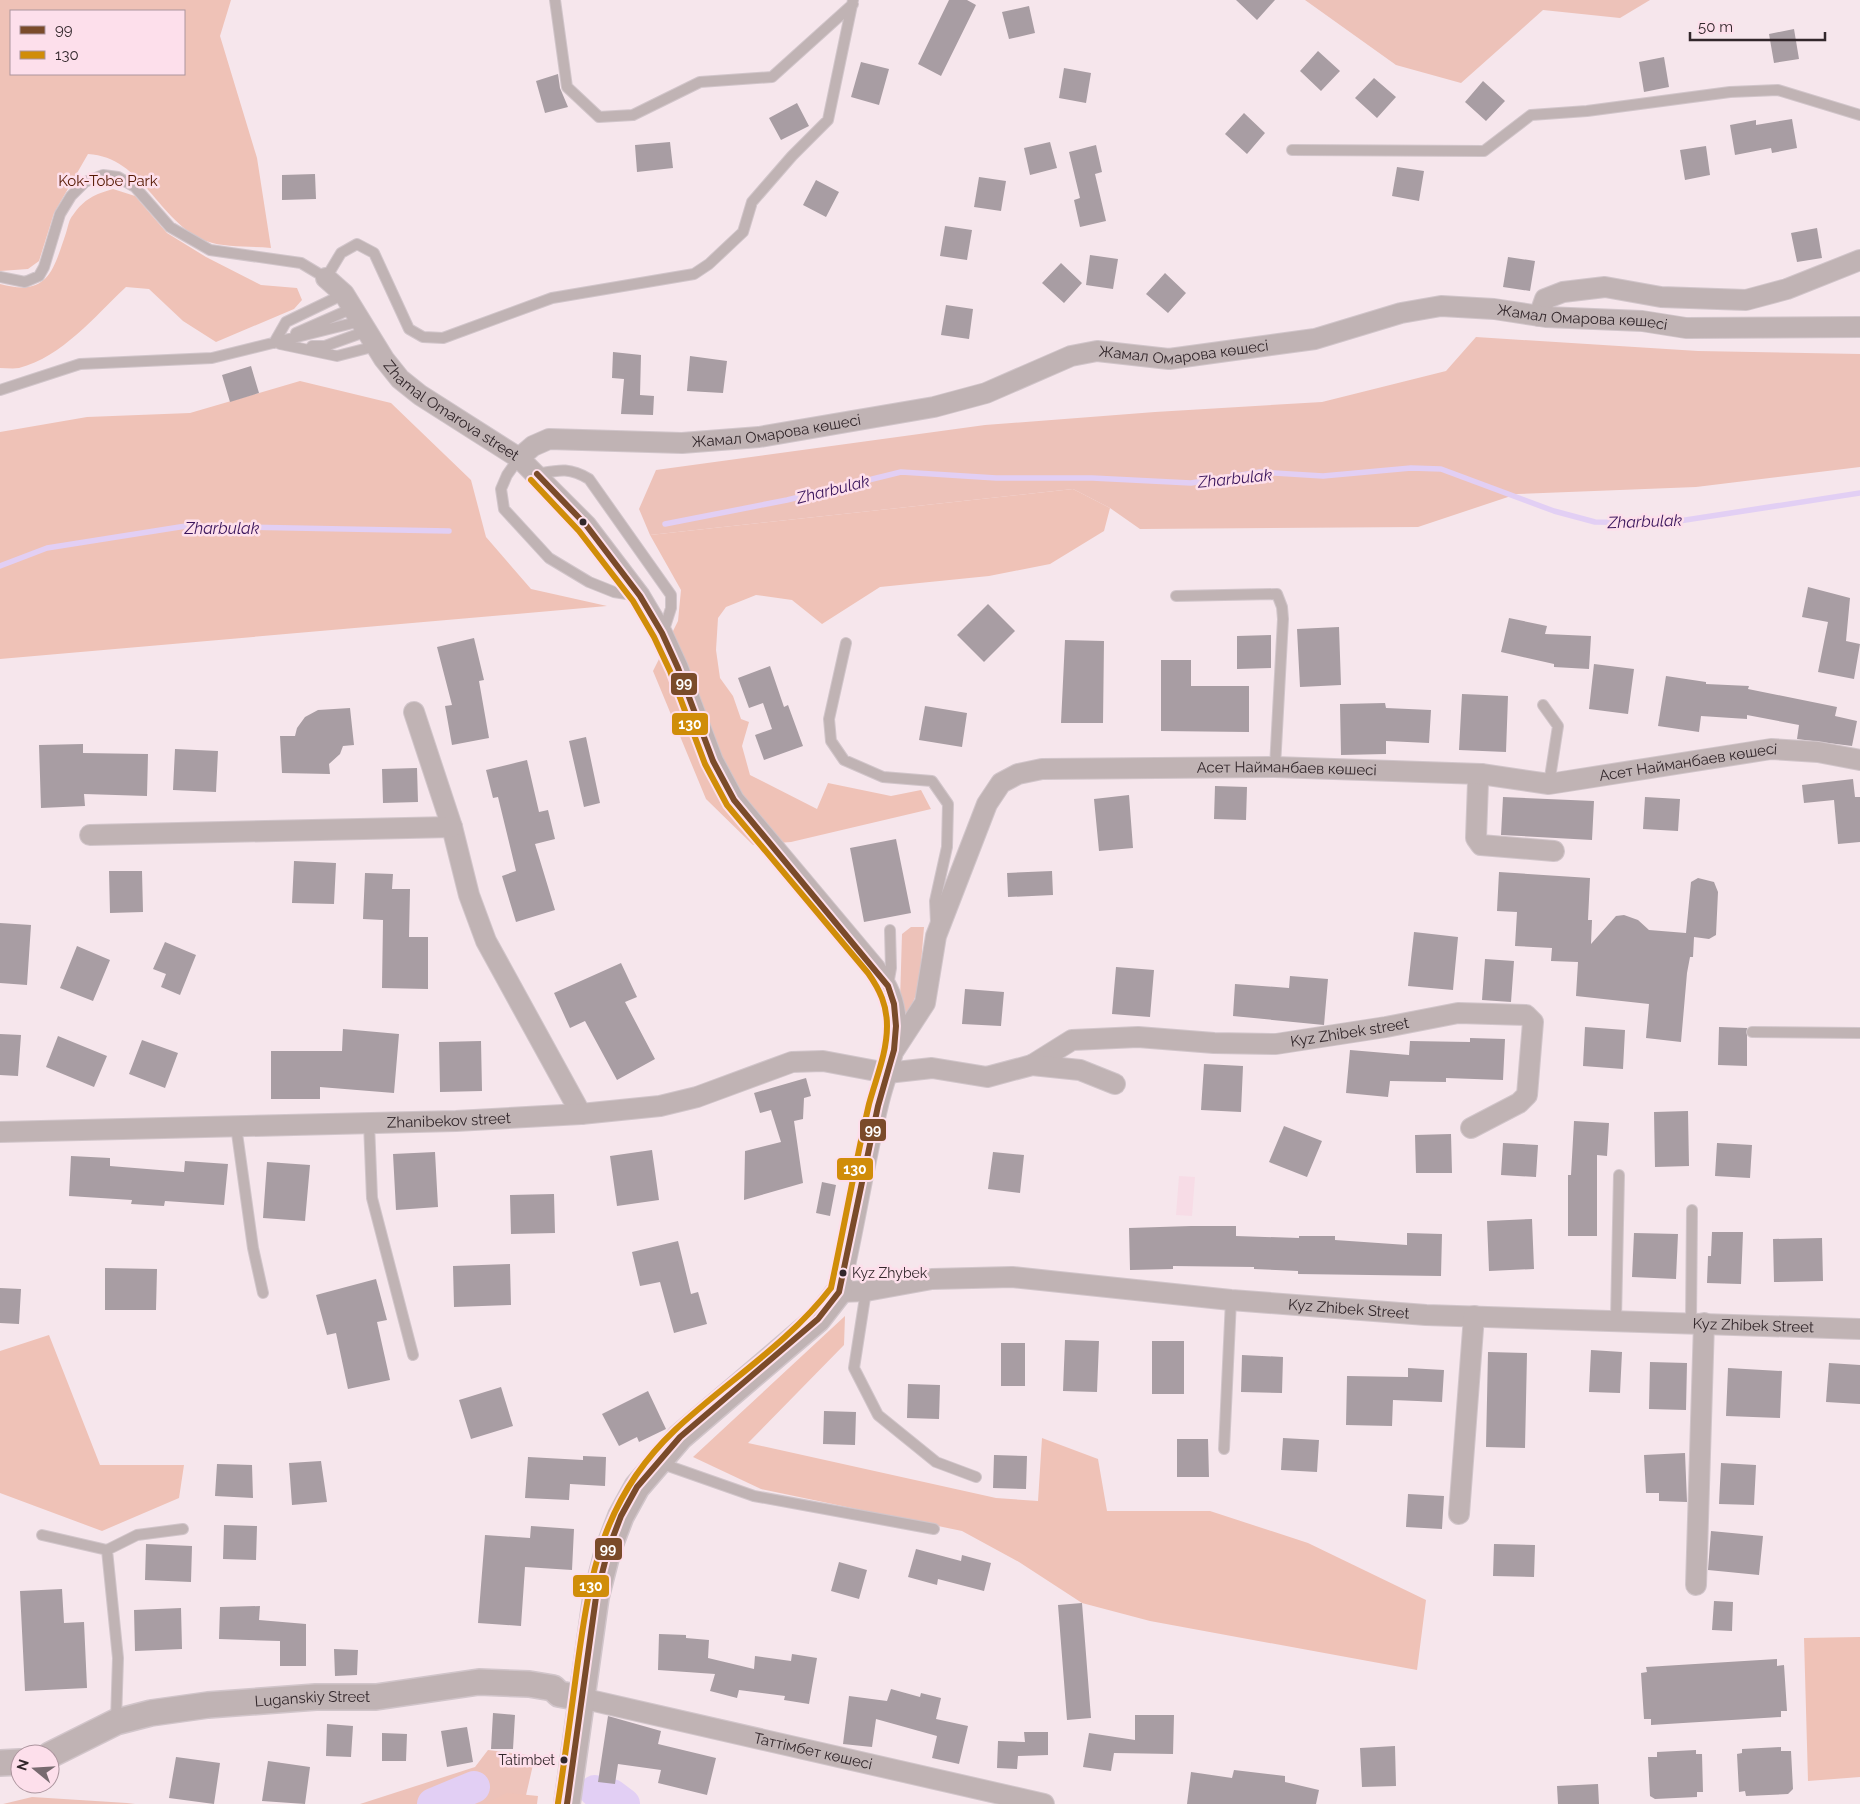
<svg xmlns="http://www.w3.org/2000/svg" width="1860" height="1804" viewBox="0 0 1860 1804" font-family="Raleway,sans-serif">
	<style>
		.built { fill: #f7dce6 }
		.green { fill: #edc2b9 }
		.forest { fill: #efc2b7; fill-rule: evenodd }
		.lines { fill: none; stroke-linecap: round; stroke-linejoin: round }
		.stream { stroke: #e2cff4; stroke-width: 5.5 }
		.river { stroke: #e2cff4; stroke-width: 32 }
		.building { fill: #a89da3 }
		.service-casing { stroke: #d1c5ca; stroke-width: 12 }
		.minor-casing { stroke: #d1c5ca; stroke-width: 22 }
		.tertiary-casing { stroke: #d1c5ca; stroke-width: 28 }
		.service { stroke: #c0b3b4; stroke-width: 10 }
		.minor { stroke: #c0b3b4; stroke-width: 20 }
		.tertiary { stroke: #c0b3b4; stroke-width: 25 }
		.bus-1-casing { stroke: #fddfeb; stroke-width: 10 }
		.bus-2-casing { stroke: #fddfeb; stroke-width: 10 }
		.bus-1 { stroke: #7a4b2a; stroke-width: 6 }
		.bus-2 { stroke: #d08d09; stroke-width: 6 }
		.bus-dot { fill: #32272b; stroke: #fddfeb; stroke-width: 2 }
		.labels { text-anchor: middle; stroke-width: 5; stroke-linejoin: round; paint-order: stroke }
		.bus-label { font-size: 14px; fill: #32272b; stroke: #fddfeb; text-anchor: start }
		.park-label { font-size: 15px; fill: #541700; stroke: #fddfeb }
		.street-label { font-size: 15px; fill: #32272b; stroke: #fddfeb }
		.water-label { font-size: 16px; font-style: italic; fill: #39145b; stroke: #fddfeb }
		.line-badge { stroke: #fddfeb; stroke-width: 2 }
		.badge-label { font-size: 14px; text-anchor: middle; font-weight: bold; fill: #fff }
	</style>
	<rect width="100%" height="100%" fill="#f6e6ec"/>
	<path class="built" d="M1179,1176L1195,1177L1192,1216L1176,1215Z"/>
	<path class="green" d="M1305,0H1650L1620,18L1543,10L1461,83L1396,65Z
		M1476,337L1698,351L1860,354V467L1696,487L1517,494L1418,527L1140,529L1110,508L1073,489L650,535L639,509L656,470L985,425L1155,412L1322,402L1446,371Z
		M911,927H924L919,988L899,1035L902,934Z
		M488,1750L535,1756L524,1804H360L475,1767Z
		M32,1797L127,1803L135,1804H3Z"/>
	<path class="forest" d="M0,0H231L220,36L257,158L271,248C250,246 225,248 206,241C158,222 143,157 88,154L54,213L39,261L28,269L0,271ZM11,11H184V74H11Z
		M113,189L135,196L167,233L206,257L261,285L297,288L302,300L294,309L216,342L183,321L149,289L126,287C95,316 62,357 19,368C13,369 6,368 0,368V284C48,297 53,271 66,233C68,227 69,219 73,215C84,199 95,194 113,189Z
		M300,381L391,403L471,480L486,537L531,589L607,606L0,659V432L87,417L190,413Z
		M1073,489L1110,508L1104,531L1050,564L989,576L880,587L822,624L792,600L756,595L726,607L718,618L716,650L720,678L733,696L741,719L749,722L742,746L750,775L817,809L828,783L891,796L921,790L931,809L791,842L753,845L706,799L653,671L678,621L681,590L650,535Z
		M845,1316L844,1345L748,1443L996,1498L1038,1501L1042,1438L1098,1459L1107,1511H1210L1308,1543L1426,1600L1417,1670L1150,1621L1082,1603L1019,1562L962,1531L761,1489L693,1457Z
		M49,1335L100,1465H184L179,1498L102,1531L0,1493V1351Z
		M1860,1637V1777L1808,1781L1804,1638Z
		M507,1793L538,1796L537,1804H485Z"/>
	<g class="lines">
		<path class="stream" d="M665,524L787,500L901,472L996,478H1092L1191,483L1260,472L1323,476L1411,468L1441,469L1554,511L1595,522L1666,523L1860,493
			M0,566L47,548L186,526L449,531"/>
		<path class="river" d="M595,1791L612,1795L624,1804
			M433,1804L474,1787"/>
	</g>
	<path class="building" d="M949,0H967L976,5L941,76L918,64Z
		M1236,0H1275L1257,20Z
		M1029,6L1035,33L1009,39L1002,12Z
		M1794,29L1799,59L1774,63L1769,34Z
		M1318,51L1340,71L1321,91L1300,71Z
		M1664,57L1669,87L1644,92L1639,62Z
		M861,62L889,69L879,105L851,97Z
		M1064,68L1091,73L1086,103L1059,98Z
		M558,74L560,88L568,107L545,113L536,81Z
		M1374,78L1396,97L1377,118L1355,98Z
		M1483,81L1505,101L1486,121L1465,102Z
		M797,103L809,126L781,140L769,118Z
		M1244,113L1265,133L1247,154L1225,134Z
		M1792,119L1797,148L1772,153L1771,148L1735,155L1730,125L1756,120V125Z
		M670,142L673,168L637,172L635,145Z
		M1050,142L1057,168L1030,175L1024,148Z
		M1096,145L1102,172L1095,174L1106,221L1080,227L1074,200L1080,198L1069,152Z
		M1706,146L1710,175L1685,180L1680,150Z
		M1397,167L1424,171L1419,201L1392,196Z
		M315,174L316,199L282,200V175Z
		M979,177L1006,181L1001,211L974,207Z
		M816,180L839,192L826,217L803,205Z
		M945,226L972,230L967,260L940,256Z
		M1817,228L1822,258L1797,262L1791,233Z
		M1090,255L1118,259L1113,289L1086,285Z
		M1508,257L1535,261L1530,291L1503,287Z
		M1061,263L1082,283L1064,303L1042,283Z
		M1165,273L1186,293L1168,313L1146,294Z
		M946,305L973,309L969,339L941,335Z
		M613,352L641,355L640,395L654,396L653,415L621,414L624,379L612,378Z
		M690,356L727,361L723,393L687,391Z
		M251,366L259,393L230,402L222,375Z
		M1808,587L1850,598L1846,641L1860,644L1854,679L1818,672L1828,622L1802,617Z
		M988,604L1015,631L984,662L957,635Z
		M1509,618L1547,626L1545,634L1591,636L1589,669L1554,667V664L1501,652Z
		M1339,627L1341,685L1300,687L1297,629Z
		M1271,635V668L1237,669V636Z
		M474,638L484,680L479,681L489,738L452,745L445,706L452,705L437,647Z
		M1065,640L1104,641L1103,723H1061Z
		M1161,660H1191V686H1249V732L1161,731Z
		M1594,664L1634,669L1628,714L1589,709Z
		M770,666L784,707L788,705L803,746L764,760L755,735L772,729L763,703L749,708L738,678Z
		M1666,676L1706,682V684L1749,686L1748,689L1837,707L1835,716L1857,721L1852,746L1797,739L1799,725L1747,715V719L1701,716L1699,732L1658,726Z
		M1462,694L1508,696L1506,752L1459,750Z
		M1385,703L1386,708L1431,710L1429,743L1386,741V754L1341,755L1340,704Z
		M925,706L967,713L962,747L919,740Z
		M350,708L354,745L343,746L340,754L329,764L330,774L282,773L280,736H295L297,728L305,717L318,710Z
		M586,737L600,803L584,807L569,741Z
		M83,744V753L148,754L147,796L84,794L85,806L41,808L39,745Z
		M175,749L218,751L216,792L173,790Z
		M527,760L539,812L548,810L555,839L535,844L555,910L516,922L502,876L516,871L498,797L493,798L486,770Z
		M417,768L418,802L383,803L382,769Z
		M1853,779L1855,797H1860V842L1838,844L1834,800L1804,803L1802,785Z
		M1215,786L1247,787L1246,820L1214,819Z
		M1129,795L1133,848L1099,851L1094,799Z
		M1503,797L1594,801L1592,840L1501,835Z
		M1645,797L1680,799L1678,831L1643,829Z
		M896,839L911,913L864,922L850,848Z
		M294,861L336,863L334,904L292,903Z
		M109,871H142L143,912L110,913Z
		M1052,871L1053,895L1008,897L1007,873Z
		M1499,872L1590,878L1588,920H1592L1591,944L1616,916L1624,915L1638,920L1649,930L1686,933L1691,882L1698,878L1714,882L1718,892L1716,935L1709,939L1694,937L1693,957H1690L1687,973L1681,1042L1646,1038L1649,1004L1576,996L1578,962L1551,961L1552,948L1515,946L1517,912L1497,911Z
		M365,873L393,874L392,889H410L409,937H428V989L382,988L383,920L363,919Z
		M0,923L31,925L27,985L0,983Z
		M1414,932L1458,937L1453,990L1408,986Z
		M165,942L196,955L180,995L161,987L166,974L153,969Z
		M77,946L110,960L93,1001L60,988Z
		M1485,959L1514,961L1511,1002L1482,1000Z
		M621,963L637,997L625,1002L655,1059L617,1080L585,1021L570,1028L554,993Z
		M1116,967L1154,970L1150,1017L1112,1014Z
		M1290,976L1328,979L1324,1025L1233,1016L1235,984L1289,988Z
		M965,989L1004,992L1001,1026L962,1024Z
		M1585,1027L1625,1030L1623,1069L1583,1066Z
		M1719,1027L1747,1028V1066L1718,1065Z
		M343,1029L399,1034L394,1093L320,1087V1099H271V1051H342Z
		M0,1034L21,1035L18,1076L0,1075Z
		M58,1036L107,1056L94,1087L46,1067Z
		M1470,1038L1505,1039L1503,1080L1446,1078V1082L1390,1081L1388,1097L1346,1093L1350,1050L1409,1055L1410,1041L1470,1042Z
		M142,1040L178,1053L165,1088L129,1074Z
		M481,1041L482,1091L440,1092L439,1042Z
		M1204,1064L1243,1066L1241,1112L1201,1110Z
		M806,1078L811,1096L804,1098L803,1119L794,1121L803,1183L744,1200L745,1151L781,1142L771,1110L760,1113L754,1093Z
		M1688,1111L1689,1166L1655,1167L1654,1112Z
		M1574,1121L1609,1123L1607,1156L1597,1155V1236H1568V1175H1571Z
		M1284,1126L1322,1141L1307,1177L1269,1162Z
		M1451,1134L1452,1173H1416L1415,1135Z
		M1503,1143L1538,1145L1536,1177L1501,1175Z
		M1717,1143L1752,1145L1750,1178L1715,1176Z
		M652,1150L659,1200L617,1206L610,1156Z
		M435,1152L438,1207L396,1210L393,1154Z
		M993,1152L1024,1155L1020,1193L988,1189Z
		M71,1156L110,1158V1166L184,1172L185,1161L228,1164L224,1205L165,1201L164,1206L131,1204L132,1200L69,1196Z
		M267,1162L310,1165L305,1221L263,1218Z
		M822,1182L836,1185L830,1216L816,1213Z
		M554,1194L555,1233L511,1234L510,1195Z
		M1532,1219L1534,1269L1489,1271L1487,1221Z
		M1191,1226H1236V1236L1299,1238V1236H1335V1240L1407,1245V1233L1442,1234L1441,1276L1298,1274V1271L1254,1269V1267L1173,1266V1269L1130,1270L1129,1228Z
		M1712,1232H1743L1741,1284L1707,1283L1708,1256H1711Z
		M1634,1233L1678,1234L1676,1279L1632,1277Z
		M1822,1238L1823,1281L1774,1282L1773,1239Z
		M678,1241L691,1294L698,1292L707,1324L674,1333L660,1282L640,1286L632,1252Z
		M510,1264L511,1305L454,1307L453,1266Z
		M105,1268L157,1269L156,1310H105Z
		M376,1279L387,1320L377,1322L390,1380L348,1389L336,1333L327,1335L316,1295Z
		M0,1288L21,1289L19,1324L0,1323Z
		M1065,1340L1099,1341L1097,1392L1063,1391Z
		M1152,1341H1184V1394H1152Z
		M1001,1343H1025V1386H1001Z
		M1591,1350L1622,1352L1620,1393L1589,1392Z
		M1488,1352L1527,1353L1525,1448L1486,1447Z
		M1242,1355L1283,1357L1282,1393L1241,1392Z
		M1650,1362L1687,1363L1686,1410L1649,1409Z
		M1829,1363L1860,1365V1404L1826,1402Z
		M1408,1368L1444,1370L1442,1402L1393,1400L1392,1426L1346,1425L1347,1376L1408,1377Z
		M1728,1368L1782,1371L1780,1418L1726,1416Z
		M908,1384L940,1385L939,1419L907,1418Z
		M501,1387L513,1426L471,1439L459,1400Z
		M648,1391L666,1429L639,1442L637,1437L619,1446L602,1414Z
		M824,1411L856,1412L855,1445L823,1444Z
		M1283,1438L1319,1440L1317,1472L1281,1470Z
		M1177,1439H1208L1209,1477H1177Z
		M1685,1453L1687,1502L1659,1501V1493H1646L1644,1455Z
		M994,1455L1027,1456L1026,1489L993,1488Z
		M583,1456L606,1457L605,1486L570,1484L569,1500L525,1498L528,1457L583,1460Z
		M321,1461L327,1502L292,1505L289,1463Z
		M1721,1463L1756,1465L1754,1505L1719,1504Z
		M217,1464L252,1465L253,1498L215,1496Z
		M1408,1494L1444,1496L1442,1529L1406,1527Z
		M224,1525L257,1526L256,1560L223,1559Z
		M531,1526L574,1529L572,1570L525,1567L521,1626L478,1623L485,1535L530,1538Z
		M1711,1531L1763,1536L1759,1575L1708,1570Z
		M146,1544L192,1546L191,1582L145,1580Z
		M1494,1544L1535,1545L1534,1577L1493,1576Z
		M916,1549L961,1561L962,1555L991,1563L984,1591L938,1579L937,1585L908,1577Z
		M839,1562L867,1570L859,1599L831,1591Z
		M62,1589L64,1623L84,1622L87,1688L25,1691L20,1591Z
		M1714,1601L1733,1602L1732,1631L1712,1630Z
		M1082,1603L1091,1718L1067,1720L1058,1605Z
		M260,1606L259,1620L306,1624V1666H280V1641L219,1639L220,1607Z
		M181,1608L182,1649L135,1651L134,1610Z
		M659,1634L686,1635V1638L709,1640L708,1658L754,1669L755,1656L791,1661L792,1654L817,1658L809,1704L784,1700L785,1696L739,1690L737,1698L710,1691L715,1674L658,1670Z
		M334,1649L358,1650L357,1675L335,1676Z
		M1777,1659V1666L1784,1665L1787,1711H1781V1717L1651,1725V1719H1644L1641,1673L1647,1672L1646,1667Z
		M891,1689L920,1697L921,1693L941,1698L936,1719L968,1726L959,1764L932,1758L937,1736L876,1719L872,1747L843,1744L849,1696L887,1701Z
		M493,1713L515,1715L513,1749H491Z
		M1135,1715H1174L1173,1754L1114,1753L1111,1771L1083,1767L1089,1733L1135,1740Z
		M608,1716L661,1731L658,1744L716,1758L707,1795L658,1783L661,1770L618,1764L615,1784L598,1782Z
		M327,1724L353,1726L351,1757L326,1756Z
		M467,1727L473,1762L447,1767L441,1731Z
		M1024,1732H1048V1755L1018,1756L1017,1769L997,1768L998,1741L1025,1742Z
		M382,1733L407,1734L406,1761H382Z
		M1395,1746L1396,1786L1362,1787L1360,1748Z
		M1781,1747V1751H1791L1793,1789L1788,1794L1746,1796L1745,1791L1739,1792L1737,1754L1742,1753V1749Z
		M1696,1750V1754H1702L1703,1792H1697V1797L1655,1799L1650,1796L1648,1757H1657V1752Z
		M176,1757L220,1763L214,1804L169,1798Z
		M268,1761L310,1767L305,1804L262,1801Z
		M1234,1770L1285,1776V1782L1319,1790L1316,1804H1187L1191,1772L1232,1778Z
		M1598,1784L1599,1804H1558L1557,1786Z"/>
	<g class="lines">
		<g class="service-casing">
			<path id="service" d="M555,0L567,87L599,117L633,115L700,82L772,77L853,4
				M1292,150L1484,151L1531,115L1587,111L1730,92L1778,90L1860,115
				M0,277L25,282L39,276L44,267L60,214L71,196L85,182L103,175L118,177L135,187L170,227L210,250L301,263L326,278L341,253L357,244L374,253L409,329L423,337L443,338L552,298L694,274L709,264L743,232L752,202L792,156L828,120L853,0
				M296,333L353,308
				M274,343L286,322L344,294
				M280,344L337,356L376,346
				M312,346H325L367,331
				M0,390L80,364L212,358L361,321
				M519,458L507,475L501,489L504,509L549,558L589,582L614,592L639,596
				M537,474C559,470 569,467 589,479L671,595V608L663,633
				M1176,596L1277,594L1282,607L1283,619L1275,767
				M846,643L829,719L831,741L844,760L883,777L932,781L948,804L947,847L935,901L936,923
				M1543,705L1558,726L1549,784
				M888,985L891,968L890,930
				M1752,1032L1860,1033
				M369,1123L372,1198L413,1355
				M236,1126L253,1248L263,1293
				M866,1291L854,1368L878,1415L936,1462L976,1477
				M1616,1320L1619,1175
				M1691,1323L1692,1210
				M1224,1449L1231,1300
				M660,1463L754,1496L934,1529
				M42,1535L107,1550L118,1658L116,1721
				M107,1550L137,1535L183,1529"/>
		</g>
		<g class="minor-casing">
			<g id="minor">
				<path id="s1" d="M326,278L344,294L384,359L400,379L420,395L519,458L586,525L640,596L662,633L678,668L713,761L734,800L875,968C888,986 895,1001 896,1024C897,1052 884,1078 878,1105C863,1167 854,1230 839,1292L866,1291L932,1279L1012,1277L1231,1300L1426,1315L1860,1329"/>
				<path d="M1539,316L1545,299L1563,292L1605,287L1661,297L1746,300L1787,289L1860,260"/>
				<path id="s2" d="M519,458L533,446L549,439L682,443L759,437L934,407L986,393L1071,356L1097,351L1169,359L1315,339L1401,313L1441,306L1494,309L1546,317L1642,321L1686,328L1860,327"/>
				<path d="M414,712L452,827L469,895L486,941L581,1114"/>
				<path d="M1481,774L1478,782L1476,838L1481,845L1554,851"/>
				<path d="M90,835L452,827"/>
				<path id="s3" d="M895,1049L925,1003L936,936L987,804L1001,783L1018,774L1042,769L1275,767L1481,774L1549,784L1771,749L1818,752L1860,760"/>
				<path id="s4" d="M1032,1065L1072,1040L1138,1037L1214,1043L1276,1044L1386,1027L1458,1013L1526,1015L1533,1022L1527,1095L1519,1103L1471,1128"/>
				<path id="s5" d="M0,1132L456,1121L581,1114L660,1106L697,1097L792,1062L823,1061L887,1073L932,1068L987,1077L1032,1065L1080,1070L1115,1084"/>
				<path d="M1459,1514L1474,1316"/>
				<path d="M1696,1585L1704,1323"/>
				<path id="s6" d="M581,1698L1044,1804"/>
			</g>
		</g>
		<g class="tertiary-casing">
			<g id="tertiary">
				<path id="s7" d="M50,1755L116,1722L151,1713L208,1705L316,1697H376L479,1682L529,1684L553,1688L559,1694L581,1698"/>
				<path d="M0,1763L20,1762"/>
				<path d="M567,1804L596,1597L608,1550L621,1516L637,1487L680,1437L818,1319L839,1292"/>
			</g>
		</g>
		<use href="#service" class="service"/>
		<use href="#minor" class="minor"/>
		<use href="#tertiary" class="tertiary"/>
		<g class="bus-1-casing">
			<path id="bus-1" d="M537,474L586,525L640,596L662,633L678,668L713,761L734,800L888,986L894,1004L896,1026L894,1050L878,1106L839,1292L818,1319L680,1437L637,1487L621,1516L608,1550L596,1597L567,1804"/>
		</g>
		<g class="bus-2-casing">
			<path id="bus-2" d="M531,480L579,531L633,601L654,637L670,671L705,764L727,805L868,973C880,990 887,1005 887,1026C887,1053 876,1078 869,1104C855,1165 844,1227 831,1288C788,1344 726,1382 675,1430C602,1499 590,1574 577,1668C571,1713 565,1758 558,1803"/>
		</g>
		<use href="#bus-1" class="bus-1"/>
		<use href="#bus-2" class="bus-2"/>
	</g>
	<g class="bus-dot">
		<circle cx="583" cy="522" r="4.5"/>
		<circle cx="843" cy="1273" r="4.5"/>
		<circle cx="564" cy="1760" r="4.5"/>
	</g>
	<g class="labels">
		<g class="bus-label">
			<text x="852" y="1278">Kyz Zhybek</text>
			<text x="555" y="1765" text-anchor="end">Tatimbet</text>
		</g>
		<g class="park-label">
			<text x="108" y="186">Kok-Tobe Park</text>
		</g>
		<g class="street-label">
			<text dy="5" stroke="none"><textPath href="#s2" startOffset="1089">Жамал Омарова көшесі</textPath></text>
			<text dy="5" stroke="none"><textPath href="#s2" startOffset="684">Жамал Омарова көшесі</textPath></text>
			<text dy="5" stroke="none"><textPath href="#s1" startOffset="186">Zhamal Omarova street</textPath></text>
			<text dy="5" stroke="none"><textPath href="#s2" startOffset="264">Жамал Омарова көшесі</textPath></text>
			<text dy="5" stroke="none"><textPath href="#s3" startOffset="982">Асет Найманбаев көшесі</textPath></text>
			<text dy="5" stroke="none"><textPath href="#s3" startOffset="578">Асет Найманбаев көшесі</textPath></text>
			<text dy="5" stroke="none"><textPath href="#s4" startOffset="326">Kyz Zhibek street</textPath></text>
			<text dy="5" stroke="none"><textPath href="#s5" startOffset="449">Zhanibekov street</textPath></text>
			<text dy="5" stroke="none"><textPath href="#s1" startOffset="1745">Kyz Zhibek Street</textPath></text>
			<text dy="5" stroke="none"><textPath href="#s1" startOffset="2150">Kyz Zhibek Street</textPath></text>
			<text dy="5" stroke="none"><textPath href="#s7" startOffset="272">Luganskiy Street</textPath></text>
			<text dy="5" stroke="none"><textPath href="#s6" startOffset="238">Таттімбет көшесі</textPath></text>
		</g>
		<g class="water-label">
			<text transform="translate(1235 478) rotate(-6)" y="6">Zharbulak</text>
			<text transform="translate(833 489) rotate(-14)" y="6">Zharbulak</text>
			<text transform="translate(1645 521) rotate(-2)" y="6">Zharbulak</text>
			<text x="222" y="534">Zharbulak</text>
		</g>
	</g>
	<g class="line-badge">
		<rect x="670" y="672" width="28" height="24" rx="5" fill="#7a4b2a"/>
		<rect x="671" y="712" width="38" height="24" rx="5" fill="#d08d09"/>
		<rect x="859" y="1118" width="28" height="24" rx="5" fill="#7a4b2a"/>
		<rect x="836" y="1157" width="38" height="24" rx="5" fill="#d08d09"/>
		<rect x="594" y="1537" width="29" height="24" rx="5" fill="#7a4b2a"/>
		<rect x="572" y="1574" width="38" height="24" rx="5" fill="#d08d09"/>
	</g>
	<g class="badge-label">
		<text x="684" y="688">99</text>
		<text x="690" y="729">130</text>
		<text x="873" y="1135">99</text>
		<text x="855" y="1174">130</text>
		<text x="608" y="1554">99</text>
		<text x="591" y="1591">130</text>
	</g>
	<rect x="10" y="10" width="175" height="65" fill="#fddfeb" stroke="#ac959e"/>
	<rect x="20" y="26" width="25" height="8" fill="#7a4b2a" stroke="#ac959e"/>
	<text x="55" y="35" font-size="15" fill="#32272b">99</text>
	<rect x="20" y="51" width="25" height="8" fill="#d08d09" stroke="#ac959e"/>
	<text x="55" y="60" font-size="15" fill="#32272b">130</text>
	<g transform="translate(35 1769) rotate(288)"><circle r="24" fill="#fddfeb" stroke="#ac959e"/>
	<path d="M0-4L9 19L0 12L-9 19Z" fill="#776a6f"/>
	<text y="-8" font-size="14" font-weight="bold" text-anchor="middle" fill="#32272b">N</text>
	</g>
	<path d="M1690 32v8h135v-8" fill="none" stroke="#32272b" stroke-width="2.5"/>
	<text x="1698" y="32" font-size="15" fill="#32272b" stroke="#fddfeb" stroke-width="4" paint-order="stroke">50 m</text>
</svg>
